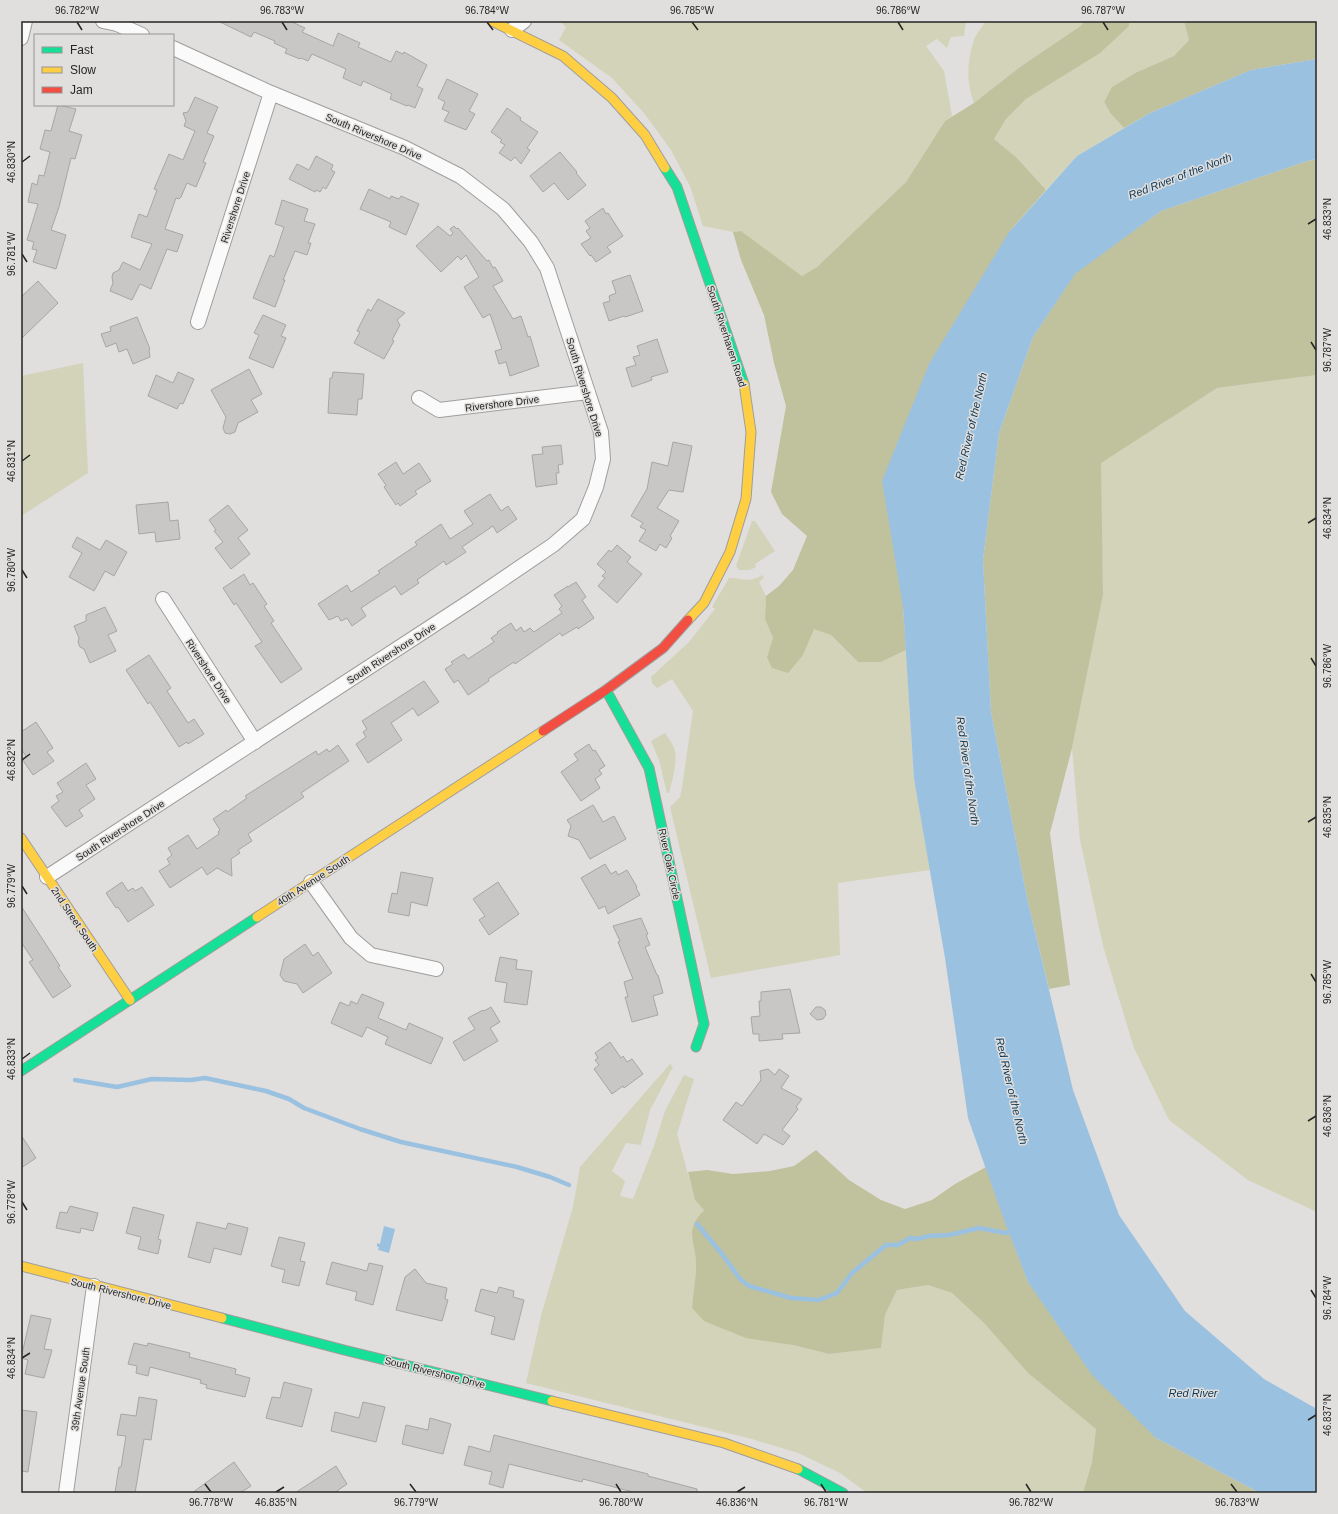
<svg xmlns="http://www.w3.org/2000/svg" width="1338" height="1514" viewBox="0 0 1338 1514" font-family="Helvetica,sans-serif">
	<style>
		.green { fill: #d2d3b8 }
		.forest { fill: #c0c19d }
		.water { fill: #9bc1e0 }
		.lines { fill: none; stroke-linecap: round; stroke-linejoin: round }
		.stream { stroke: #9bc1e0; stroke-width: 4.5 }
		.building { fill: #c8c7c6; stroke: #a7a6a5 }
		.street-casing { stroke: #9f9e9d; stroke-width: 16 }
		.fast-casing { stroke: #9f9e9d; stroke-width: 11 }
		.slow-casing { stroke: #9f9e9d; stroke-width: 11 }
		.jam-casing { stroke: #9f9e9d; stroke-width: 11 }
		.street { stroke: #fafafa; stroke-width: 14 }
		.fast { stroke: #16e098; stroke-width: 9 }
		.slow { stroke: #ffcf43; stroke-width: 9 }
		.jam { stroke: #f24e42; stroke-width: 9 }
		.ticks { fill: none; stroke: #252524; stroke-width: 1.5 }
		.labels { text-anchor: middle; stroke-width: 3; stroke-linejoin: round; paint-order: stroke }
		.street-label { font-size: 10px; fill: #252524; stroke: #e1dfdd }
		.water-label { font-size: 11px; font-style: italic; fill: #0d3755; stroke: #e1dfdd }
		.neatline { fill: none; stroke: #252524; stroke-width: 1.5 }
		.ticks-label { font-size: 10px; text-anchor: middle; fill: #252524 }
	</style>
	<rect width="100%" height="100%" fill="#e0dfde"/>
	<path class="green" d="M560,21H966L964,36L951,37L947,48L937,39L926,46L944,71L952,116L945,121L906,182L817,267L802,276L741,231L733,232L703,226L690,186L671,150L644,113L612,78L559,40L566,27Z
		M986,21H1085L1079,27L1020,67L974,103C966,84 967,60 974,40C976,34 982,27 986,21Z
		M1129,21H1184L1189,40L1174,56L1135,73L1112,87L1104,102L1111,114L1124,128L1077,156L1046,190L1017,158L994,139L1006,119L1026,99L1064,75L1129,26Z
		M83,363L88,473L21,516V376Z
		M1317,375V1212L1248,1180L1169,1120L1134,1048L1103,946L1080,840L1072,748L1103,595L1100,463L1217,388Z
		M752,521H755L775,551L755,564L756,567L750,570H739L736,566Z
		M762,575L764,578L759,582L766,596L765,619L773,638L767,657L803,655L814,628L831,635L858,662H881L906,650L914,779L930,870L838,883L840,955L711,978L670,807L680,797L682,788L693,711L672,679L657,688L652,683L651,677L689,642L715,609L712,607L729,578C742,577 748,584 762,575Z
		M665,733C669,739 674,745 675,752C677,765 672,781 669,793H667L659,760L651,741Z
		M670,1064L673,1067L650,1110L641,1145L626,1143L612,1171L625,1181L620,1196L633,1199L654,1146L665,1111L684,1075L694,1079L677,1134L695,1200L704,1210C683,1231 696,1240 696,1265C696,1279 693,1294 692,1308L793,1345L829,1354L881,1348L885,1315L897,1290L928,1285L952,1293L984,1323L1028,1373L1096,1429L1092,1462L1083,1493H867L840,1473L798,1453L752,1439L526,1383L542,1312L573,1207L580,1167Z"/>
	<path class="forest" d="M1085,21H1129V26L1100,53L1026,99L1006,119L994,139L1017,158L1046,190L1009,232L903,607L906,650L881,662H858L831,635L814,629L803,655L788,673L772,668L767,657L773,638L765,619L766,596L779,586L793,570L807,536L782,514L771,492L786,406L774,363L764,315L741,260L733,232L741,231L802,276L817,267L906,182L945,121L974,103L1020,67L1079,27Z
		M1184,21H1317V59L1251,70L1150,113L1124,128L1111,114L1104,102L1112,87L1135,73L1174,56L1189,40Z
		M1317,159V375L1217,388L1101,463L1103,595L1072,748L1050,833L1070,985L1049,989L1027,898L991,712L983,560L999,433L1033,337L1075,273L1161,211L1307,161Z
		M816,1150L849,1180L881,1200L905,1209L932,1200L955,1184L986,1167L1028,1282L1156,1438L1260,1493H1083L1092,1462L1096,1429L1028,1373L984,1323L952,1293L928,1285L897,1290L885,1315L881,1348L829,1354L793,1345L746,1338L704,1321L692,1308C693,1294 696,1279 696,1265C696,1240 683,1231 704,1210L695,1200L688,1172L707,1170L733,1174L770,1171L794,1166Z"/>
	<path class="water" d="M1317,59V159L1307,161L1161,211L1075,274L1033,337L999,433L983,560L991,712L1027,898L1073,1090L1119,1215L1185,1311L1264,1379L1317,1409V1493H1260L1156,1438L1092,1375L1028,1282L1004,1220L968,1118L945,958L914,779L903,607L882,481L929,364L1009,232L1077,156L1150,113L1251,70Z
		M384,1226L395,1229L389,1253L378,1250L379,1247H377V1243L380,1244Z"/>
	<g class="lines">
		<path class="stream" d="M75,1080L117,1087L152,1079L191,1080L205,1078L266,1091L289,1099L304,1108L360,1129L401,1142L517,1167L550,1177L569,1185
			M697,1224L722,1254L740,1279L749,1286L791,1298L819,1300L837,1293L852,1273L886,1245H898L910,1238L917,1239L929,1236L949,1235L979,1228L1006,1233L1014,1229"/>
	</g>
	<path class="building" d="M218,21H290L305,28L302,32L333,46L338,33L360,43L358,47L391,62L396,51L403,54L404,52L427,65L417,86L423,89L415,108L408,105L407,106L390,99L392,94L363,81L361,86L343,78L346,69L312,54L308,61L301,58L300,59L285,53L287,49L274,43L275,41L254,32L251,37Z
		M447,79L478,94L469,111L475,114L466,130L444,121L449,112L442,109L445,102L438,98Z
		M195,97L218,107L207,133L214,136L203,162L206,163L196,187L187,183L181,197L179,199L176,198L165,229L183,235L177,252L167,249L151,289L140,284L132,300L110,291L113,283L112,277L113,273L119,270L123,262L140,270L152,244L131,237L139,214L147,217L157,190L154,189L169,154L183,160L195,131L184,126L186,121L183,113L188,112Z
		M58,105L76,109L69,131L82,135L75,159L71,158L59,207L51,230L66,235L56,269L33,262L37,250L32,249L34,242L27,240L38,204L28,202L32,183L37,185L39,175L44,176L50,152L40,149L45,130L51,131Z
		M507,108L521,118L520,120L538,132L527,148L530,150L521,164L515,157L511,161L499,153L505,145L500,142L502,140L491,132Z
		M560,152L577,172L576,173L586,185L568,200L554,183L543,192L530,176Z
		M316,156L333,165L331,170L335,172L326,189L323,187L320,192L316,190L315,192L289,179L297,164L309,170Z
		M369,189L390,199L391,196L399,199L401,196L419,204L406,235L389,227L391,222L360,209Z
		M282,200L308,209L304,221L315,224L308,243H311L307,255L295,251L283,280H285L275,307L253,298L270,255L274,257L284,227L275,224Z
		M603,208L606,214L608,213L623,236L607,247L611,252L596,262L591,255L590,256L581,244L591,238L586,231L590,228L585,221Z
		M438,226L450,236L453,233L450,229L454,226L457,229L458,228L487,261L489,260L493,268L495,267L503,281L493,286L513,319L521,316L528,337L530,336L539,366L510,376L506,362L499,364L495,351L502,349L490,314L483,318L464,287L479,277L466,255L461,260L458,256L441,272L416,246Z
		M630,275L643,311L625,317L624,316L609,321L603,303L610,301L609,296L616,293L612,281Z
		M38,281L58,303L21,339V297Z
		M378,299L405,313L397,320L400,325L392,340L394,341L384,359L354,343L360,332L357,331L368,309L371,311Z
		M263,315L286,325L281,336L286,338L273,368L249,358L259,335L254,333Z
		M137,317L150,349L149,350L150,357L133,364L127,349L119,352L116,343L106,347L101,334L111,331L110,327Z
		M657,339L668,372L651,377L652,380L632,387L626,368L636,365L633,357L640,355L637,346Z
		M249,369L262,394L251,400L258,412L238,423L235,432L230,434L225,433L223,428L226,417L211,390Z
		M178,372L194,379L183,404L180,403L177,409L148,396L156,375L173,383Z
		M333,372L364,374L362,399H358L357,415L328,413L330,378H332Z
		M673,442L692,446L683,492L669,490L657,508L679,521L670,536L672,538L666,548L660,544L656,551L639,541L646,530L640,527L643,523L631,516L647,489L652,462L668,466Z
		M561,445L563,464L558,465L559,473H556L557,484L536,487L532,455L543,454L542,447Z
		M396,462L403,474L419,463L431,481L415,491L417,494L400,506L398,503L396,505L384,487L386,485L378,474Z
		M490,494L501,511L508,506L517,519L497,533L493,526L462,547L466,552L446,565L444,561L417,580L419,583L401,595L395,586L361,608L366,616L352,626L347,618L341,621L338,616L329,620L318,604L347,585L351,592L380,573L378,571L417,545L415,542L441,524L450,539L473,524L464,511Z
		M168,502L170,521L178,520L180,539L156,542L155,532L139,534L136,505Z
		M228,505L248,530L238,538L250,554L231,569L215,548L223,542L214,531L216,530L209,520Z
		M77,537L100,550L106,540L127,552L114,576L105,571L94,591L69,577L82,553L72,547Z
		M617,545L631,557L627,562L642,574L617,603L598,586L605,578L602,576L606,572L597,564L609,550L611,552Z
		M244,574L250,585L253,583L267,604L264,606L274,621L271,623L302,669L281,683L255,646L262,642L236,603L234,605L223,588Z
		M576,582L586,597L582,600L594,618L578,629L577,627L562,636L560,633L515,664L514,662L488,679L489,681L468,695L458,680L454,683L445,669L453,664L451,662L464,654L468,659L494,642L491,638L498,633L497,632L511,623L516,631L521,627L524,632L530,628L534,632L562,613L559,609L562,606L554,595L568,586V587Z
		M105,607L117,631L108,635L116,651L90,663L84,649L80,647L78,642L79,638L74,626L86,621V615Z
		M149,655L171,688L167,691L188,723L194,719L204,734L188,744L187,742L179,747L150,702L148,704L126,670Z
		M424,681L439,702L418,716L413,708L391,723L402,740L368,763L356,744L366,737L363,732L367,729L362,721Z
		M36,722L53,748L47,752L54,761L33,775L22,759L26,756L21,749V732Z
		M589,744L593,751L595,750L605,766L599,770L602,774L595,779L600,788L581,801L561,772L578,760L574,754Z
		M338,745L349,761L301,793L304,797L248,834L252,841L238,850L240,853L231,859L232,876L217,868L207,875L202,867L170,888L159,871L170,864L167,859L172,855L168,848L188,835L197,849L219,834L218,832L220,830L213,819L226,810L227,812L247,798L245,796L316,751L318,755L327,749L329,752Z
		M86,763L96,779L86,785L95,799L79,810L83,816L66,827L51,807L59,801L56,796L63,792L57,783Z
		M593,805L603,822L614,816L626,839L590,859L579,840L568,836L571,826L567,820Z
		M605,864L611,874L616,871L618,875L627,870L637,887L636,888L640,895L608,914L605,906L599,909L581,878Z
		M401,872L433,878L427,906L411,902L409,916L388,912L392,893L397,894Z
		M122,882L128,891L133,888L135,891L142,887L154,905L128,922L118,907L116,908L106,893Z
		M498,882L519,914L489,935L479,920L485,916L473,899Z
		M21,906L60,966L58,967L71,986L53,998L29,962L33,960L21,942Z
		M641,918L648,934L646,935L650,945L645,947L657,975H658L663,993L653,996L658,1015L632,1022L625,997H628L624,982L633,979L618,942L620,941L613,926Z
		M305,944L313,956L318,952L332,973L303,993L297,984L284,981L280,975L284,959Z
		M500,957L517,960L516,969L532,971L527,1005L504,1002L507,983L495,981Z
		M790,989L800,1033L782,1034L783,1039L759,1041V1034H753L751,1017L760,1016L759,1001H761V992Z
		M362,994L384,1003L378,1018L406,1030L409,1023L443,1038L431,1064L385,1044L388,1037L367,1027L362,1037L331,1023L340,1002L349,1006L351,1001L357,1004Z
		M491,1007L500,1022L490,1028L498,1041L464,1061L453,1042L475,1029L468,1018L483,1010L484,1011Z
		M816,1007H821L825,1010L826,1015L823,1019L817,1020L810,1014Z
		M610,1042L621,1058L623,1056L627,1062L632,1059L643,1074L624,1088L623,1086L612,1094L594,1069L599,1065L595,1060L598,1058L595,1053Z
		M768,1069L775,1075L779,1069L789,1076L781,1088L802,1099L796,1107L798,1109L782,1130L790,1136L783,1145L764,1134L757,1144L723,1120L736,1102L742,1106L761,1080L760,1071Z
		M21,1135L36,1158L21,1168Z
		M70,1206L98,1213L93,1231L81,1228L80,1233L56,1228L60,1212L67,1213Z
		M133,1207L164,1215L158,1239L161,1240L158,1254L138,1249L141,1237L126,1233Z
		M197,1222L226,1229L228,1223L248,1228L241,1255L214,1248L210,1263L188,1257Z
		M279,1237L305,1243L300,1261L305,1262L299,1286L282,1282L285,1270L271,1266Z
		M332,1262L367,1271L369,1263L383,1266L373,1305L355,1300L357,1292L326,1284Z
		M415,1269L426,1283L447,1288L445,1299L448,1300L442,1321L396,1310L405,1277Z
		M499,1287L514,1291L513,1297L524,1300L514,1340L491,1334L495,1317L475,1311L481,1289L497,1293Z
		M31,1315L51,1319L44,1349L52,1350L44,1378L25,1374L28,1360L21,1358Z
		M134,1343L147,1346L148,1343L190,1353L189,1357L236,1369L235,1374L250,1378L245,1397L206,1388L207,1385L200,1383L201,1380L150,1367L148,1376L136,1373L137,1366L128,1364Z
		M284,1382L312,1389L302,1427L266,1418L272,1397L280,1398Z
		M139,1397L157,1400L151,1440L144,1439L135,1493H115L119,1467H121L126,1436L117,1435L121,1414L136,1416Z
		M363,1402L385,1407L376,1442L331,1431L335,1412L359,1418Z
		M21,1410L37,1412L28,1472L21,1471Z
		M430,1418L451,1424L443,1454L402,1444L406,1425L428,1430Z
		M494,1435L648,1474V1476L697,1489V1493H637L583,1479L582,1482L509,1464L503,1488L489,1484L492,1472L464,1465L469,1446L490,1452Z
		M234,1462L251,1486L240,1493H192Z
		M336,1466L347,1484L334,1493H295Z"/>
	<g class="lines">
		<g class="street-casing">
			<path id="street" d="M103,21L117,24L142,35
				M512,30L524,21
				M21,38L25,21
				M198,322L271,93
				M419,398L439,410L588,392
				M163,599L255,742
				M47,877L469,602L553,545L583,519L596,487L603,459L601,432L547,268L531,242L503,209L460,176L405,148L271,93L173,48
				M311,882L351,938L371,955L436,969
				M66,1493L94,1286"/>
		</g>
		<g class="fast-casing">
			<path id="fast" d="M665,168L677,187L744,384
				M606,690L649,768L704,1024L696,1047
				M21,1071L257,917
				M222,1318L344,1350L552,1401
				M798,1469L843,1493"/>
		</g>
		<g class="slow-casing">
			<path id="slow" d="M492,21L563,56L612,98L645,135L665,168
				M688,620L704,603L730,552L746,499L751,432L744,384
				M21,838L130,1000
				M257,917L543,731
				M21,1266L222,1318
				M552,1401L724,1443L798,1469"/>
		</g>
		<g class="jam-casing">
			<path id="jam" d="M543,731L606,690L663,648L688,620"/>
		</g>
		<use href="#street" class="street"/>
		<use href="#fast" class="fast"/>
		<use href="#slow" class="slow"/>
		<use href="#jam" class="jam"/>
	</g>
	<path class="ticks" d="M77,22L82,30M282,22L287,30M487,22L493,30M692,22L698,30M898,22L903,30M1103,22L1108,30M22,162L30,156M1308,224L1316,219M22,254L27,262M1311,342L1316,350M22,461L30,455M1308,523L1316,518M22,570L27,578M1311,658L1316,666M22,760L30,754M1308,822L1316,817M22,886L27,894M1311,974L1316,982M22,1059L30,1053M1308,1121L1316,1116M22,1202L27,1210M1311,1290L1316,1298M22,1358L30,1353M1308,1420L1316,1415M205,1484L211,1492M410,1484L416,1492M616,1484L621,1492M821,1484L826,1492M1026,1484L1031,1492M1231,1484L1237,1492M276,1492L284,1487M737,1492L745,1487"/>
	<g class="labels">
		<g class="street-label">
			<text transform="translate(374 136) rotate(23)" y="4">South Rivershore Drive</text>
			<text transform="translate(235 207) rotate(-72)" y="4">Rivershore Drive</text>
			<text transform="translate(727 336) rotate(72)" y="4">South Riverhaven Road</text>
			<text transform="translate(585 387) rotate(73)" y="4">South Rivershore Drive</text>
			<text transform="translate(502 403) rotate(-7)" y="4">Rivershore Drive</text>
			<text transform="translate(391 653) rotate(-33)" y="4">South Rivershore Drive</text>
			<text transform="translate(209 671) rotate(57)" y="4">Rivershore Drive</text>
			<text transform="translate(120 830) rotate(-33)" y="4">South Rivershore Drive</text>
			<text transform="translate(670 864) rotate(78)" y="4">River Oak Circle</text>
			<text transform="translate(313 880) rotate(-33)" y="4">40th Avenue South</text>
			<text transform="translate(75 919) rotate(56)" y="4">2nd Street South</text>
			<text transform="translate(121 1293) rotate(14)" y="4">South Rivershore Drive</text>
			<text transform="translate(435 1372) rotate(14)" y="4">South Rivershore Drive</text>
			<text transform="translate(80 1389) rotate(-82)" y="4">39th Avenue South</text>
		</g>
		<g class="water-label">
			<text transform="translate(1180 176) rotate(-21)" y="4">Red River of the North</text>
			<text transform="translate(971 426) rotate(-77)" y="4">Red River of the North</text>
			<text transform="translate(968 771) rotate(82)" y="4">Red River of the North</text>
			<text transform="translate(1012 1091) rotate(77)" y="4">Red River of the North</text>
			<text x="1193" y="1397">Red River</text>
		</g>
	</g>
	<rect width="1338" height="1514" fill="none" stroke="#e1dfdd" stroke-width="44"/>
	<rect x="34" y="34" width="140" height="72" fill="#e1dfdd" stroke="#969593"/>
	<rect x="42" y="47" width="20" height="6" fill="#16e098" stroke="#969593"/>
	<text x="70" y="54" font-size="12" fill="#252524">Fast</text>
	<rect x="42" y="67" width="20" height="6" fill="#ffcf43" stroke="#969593"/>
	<text x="70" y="74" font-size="12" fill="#252524">Slow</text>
	<rect x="42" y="87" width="20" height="6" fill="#f24e42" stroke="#969593"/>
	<text x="70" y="94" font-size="12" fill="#252524">Jam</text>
	<rect x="22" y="22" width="1294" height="1470" class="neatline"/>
	<g class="ticks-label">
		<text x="77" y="14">96.782°W</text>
		<text x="282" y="14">96.783°W</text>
		<text x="487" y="14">96.784°W</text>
		<text x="692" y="14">96.785°W</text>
		<text x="898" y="14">96.786°W</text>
		<text x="1103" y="14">96.787°W</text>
		<text transform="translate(11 162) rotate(-90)" y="4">46.830°N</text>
		<text transform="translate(1327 219) rotate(-90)" y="4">46.833°N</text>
		<text transform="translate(11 254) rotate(-90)" y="4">96.781°W</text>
		<text transform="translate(1327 350) rotate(-90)" y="4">96.787°W</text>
		<text transform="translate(11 461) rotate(-90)" y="4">46.831°N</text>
		<text transform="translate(1327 518) rotate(-90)" y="4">46.834°N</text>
		<text transform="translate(11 570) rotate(-90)" y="4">96.780°W</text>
		<text transform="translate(1327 666) rotate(-90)" y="4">96.786°W</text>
		<text transform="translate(11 760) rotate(-90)" y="4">46.832°N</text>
		<text transform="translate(1327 817) rotate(-90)" y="4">46.835°N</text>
		<text transform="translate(11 886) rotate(-90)" y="4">96.779°W</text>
		<text transform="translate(1327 982) rotate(-90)" y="4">96.785°W</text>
		<text transform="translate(11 1059) rotate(-90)" y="4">46.833°N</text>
		<text transform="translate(1327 1116) rotate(-90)" y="4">46.836°N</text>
		<text transform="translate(11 1202) rotate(-90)" y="4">96.778°W</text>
		<text transform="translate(1327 1298) rotate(-90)" y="4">96.784°W</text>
		<text transform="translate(11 1358) rotate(-90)" y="4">46.834°N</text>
		<text transform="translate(1327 1415) rotate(-90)" y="4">46.837°N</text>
		<text x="211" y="1506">96.778°W</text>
		<text x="276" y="1506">46.835°N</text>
		<text x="416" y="1506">96.779°W</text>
		<text x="621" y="1506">96.780°W</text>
		<text x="737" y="1506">46.836°N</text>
		<text x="826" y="1506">96.781°W</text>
		<text x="1031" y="1506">96.782°W</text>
		<text x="1237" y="1506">96.783°W</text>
	</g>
</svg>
